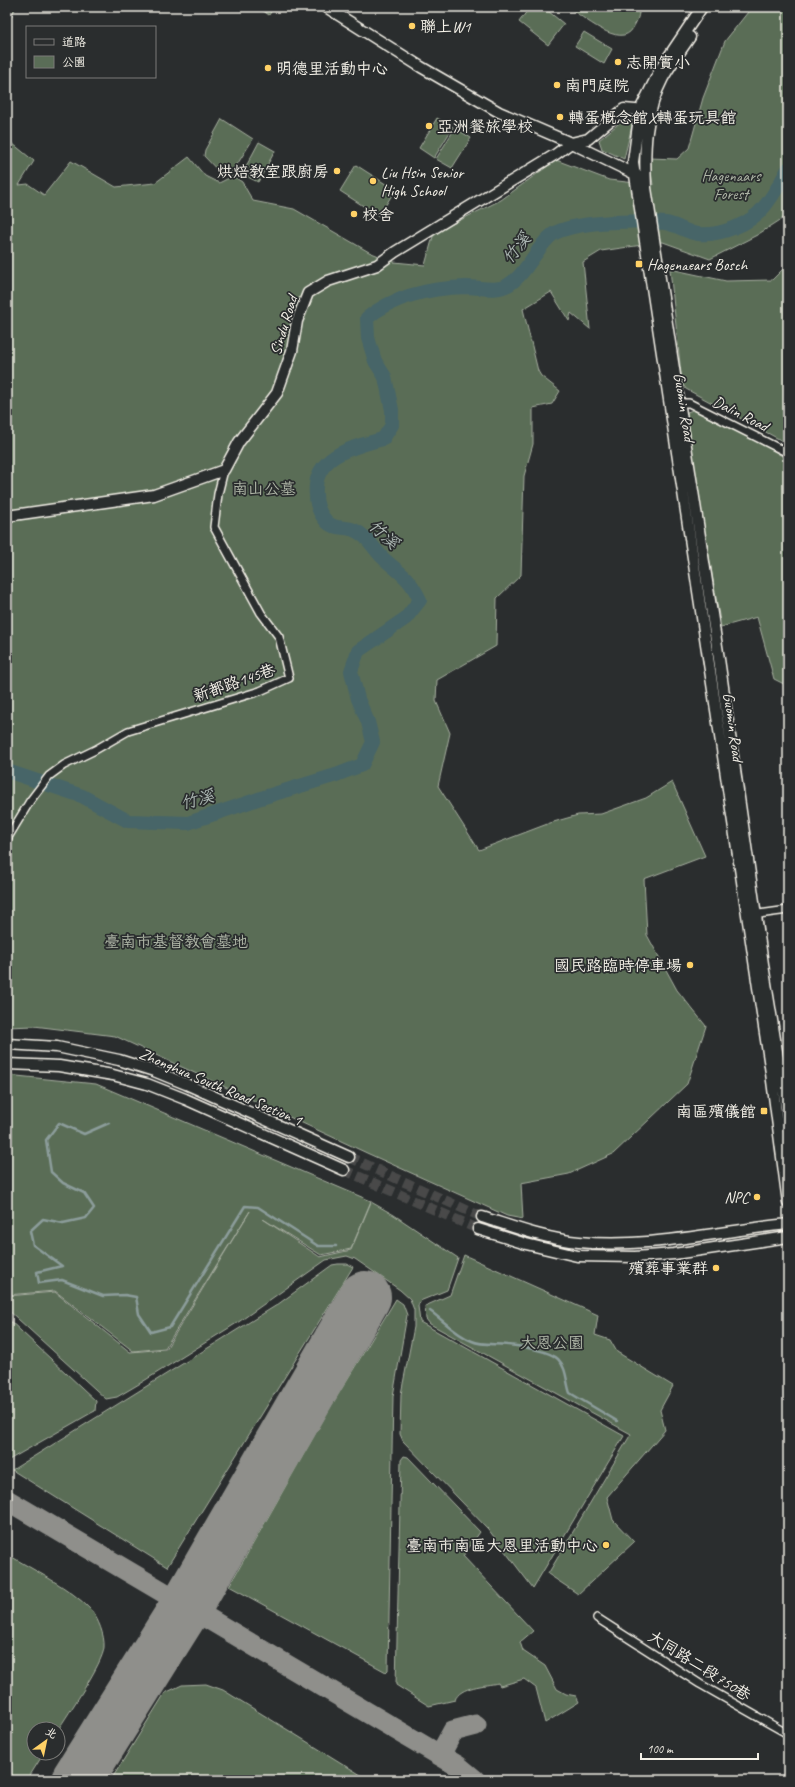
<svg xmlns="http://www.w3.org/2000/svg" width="795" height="1787" viewBox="0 0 795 1787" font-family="Caveat,'LXGW WenKai TC',sans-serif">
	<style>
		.green { fill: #5a6d57; stroke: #a7afa0 }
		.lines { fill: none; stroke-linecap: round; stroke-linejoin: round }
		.stream { stroke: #8c9d9b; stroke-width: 2.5 }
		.river { stroke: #466568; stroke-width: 14 }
		.taxiway { stroke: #8f8f8b; stroke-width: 21 }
		.runway { stroke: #8f8f8b; stroke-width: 52 }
		.secondary-tunnel { stroke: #484a4a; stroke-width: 10; stroke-dasharray: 10 5; stroke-linecap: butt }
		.street-casing { stroke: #f4f1e8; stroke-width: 10 }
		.secondary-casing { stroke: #f4f1e8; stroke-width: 13 }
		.street { stroke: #2a2d2e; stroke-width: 7 }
		.secondary { stroke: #2a2d2e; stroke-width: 10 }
		.poi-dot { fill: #ffd166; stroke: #2a2d2e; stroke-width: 1.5 }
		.labels { text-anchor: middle; stroke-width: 3.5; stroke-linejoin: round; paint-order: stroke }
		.poi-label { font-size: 16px; fill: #f4f1e8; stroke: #2a2d2e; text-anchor: start }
		.park-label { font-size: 16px; fill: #afb6a7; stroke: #2a2d2e }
		.street-label { font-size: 16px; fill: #f4f1e8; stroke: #2a2d2e }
		.water-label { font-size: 17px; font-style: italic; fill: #aeb9b5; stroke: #2a2d2e }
	</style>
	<rect width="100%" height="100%" fill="#2a2d2e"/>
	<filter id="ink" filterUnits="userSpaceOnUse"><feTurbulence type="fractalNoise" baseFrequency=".025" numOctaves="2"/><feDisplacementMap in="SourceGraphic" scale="8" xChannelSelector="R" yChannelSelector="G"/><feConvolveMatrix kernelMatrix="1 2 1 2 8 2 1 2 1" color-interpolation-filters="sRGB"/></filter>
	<g filter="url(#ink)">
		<path class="green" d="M7,7H16L7,25Z
			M260,7H274L269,15L259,8Z
			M530,7H543L564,24L548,45L519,22Z
			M568,7H639C640,15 637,21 633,28C621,50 582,16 568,7Z
			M752,7H788V215L757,235L710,259L663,242L601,251L583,262L590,329L571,313L569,321L551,292L523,309L538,371L541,376L560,391L552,404L533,408V444L524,476L521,575L497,598L496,646L437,680L436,701L450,733L438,786L479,850L550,823L578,815L601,814L646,798L672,782L705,856L644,879L647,935L677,990L706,1026L687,1084L613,1154L569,1174L521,1183L523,1219L507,1216L369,1154L115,1036L34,1026L7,1027V139L34,161L19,185L28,184L44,195L71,161L116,187L155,183L189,157L205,176L219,183L233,176L242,182L253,201L294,209L369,252L394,262L425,265L434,233L501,200L556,160L609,180L653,185L649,158L677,159L689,148L703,98L725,41Z
			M584,32L612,49L604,64L575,46Z
			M629,115L634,117L624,159L602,149L599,140Z
			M437,118L453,127L434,158L419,148Z
			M222,119L253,139L233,171L223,176L204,156L205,150Z
			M455,128L471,138L452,168L436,159Z
			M259,142L275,151L258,182L242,174Z
			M356,165L395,190L379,216L340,191Z
			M788,264V444L686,389L682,383L670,269L726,281L772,280Z
			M696,409L757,440L788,460V686L774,679L757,617L721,627L696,480L687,412Z
			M7,1075L96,1084L371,1201L351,1249L321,1255L263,1219L320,1257L351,1250L371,1202L394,1215L458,1258L447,1290L420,1301L418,1306L420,1322L624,1436L533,1588L488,1529L403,1441L400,1434L401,1394L414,1327V1310L410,1299L400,1290L355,1259L347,1256L326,1260L240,1321L139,1384L117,1397L106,1399L7,1309V1296L55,1292L130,1352L166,1349L250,1211L165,1348L133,1351L55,1291L7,1295Z
			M464,1255L598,1315L595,1335L610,1340L617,1352L673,1386L660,1410L665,1430L607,1497L613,1520L634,1542L578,1594L548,1574L631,1434L430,1324L426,1319L425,1306L450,1295Z
			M338,1264H347L353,1267L167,1567L12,1470L277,1305L332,1265Z
			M396,1299L403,1304L407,1315L393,1396L388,1670L386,1672L229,1586L330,1408Z
			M7,1318L96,1401L95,1411L91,1413L7,1461Z
			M404,1456L408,1457L480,1532L463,1556L533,1631L520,1642L523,1651L545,1666L557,1689L566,1694L576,1696L579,1702L545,1723L536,1688L524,1679L500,1686L498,1683C485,1686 460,1686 455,1700L429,1706L396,1685L401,1460Z
			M7,1554C33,1570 71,1588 91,1610C98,1618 105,1636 104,1647C104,1662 67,1715 58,1730L34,1729V1753H44L27,1780H7Z
			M206,1684L223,1690L369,1780H111L165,1693L182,1685Z"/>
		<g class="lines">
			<path class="stream" d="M109,1123L84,1134L59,1123L46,1140L51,1172L63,1183L84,1193L94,1208L86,1218L63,1223L43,1219L30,1231L33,1245L62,1266L37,1272L39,1283L62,1280L103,1296L125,1295L136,1297L139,1314L151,1332L170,1327L245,1206L258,1207L318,1246H336
				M430,1311C443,1320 456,1335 472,1341C483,1346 496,1343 508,1345C520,1346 550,1351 558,1359C567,1368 566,1382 570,1393L617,1421"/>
			<path class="river" d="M7,771L82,796L128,821L188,823L261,798L336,775L362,765L373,742L368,722L358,699L351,671L358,651L406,618L420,600C409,576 400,574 382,557C372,547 368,536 354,530C344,526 334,530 326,521C320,514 316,504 316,495C312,456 353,447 383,439L392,425V410L385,377L375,361L368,338L367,318C394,296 432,288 466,287C479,287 496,292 508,285C528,274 540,239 557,232C583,221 636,220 665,223C676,224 687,233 699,234C720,236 751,224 764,207C774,195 781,182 788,169"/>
			<path class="taxiway" d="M7,1500L458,1766L475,1780
				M440,1755L453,1731L476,1725"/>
			<path class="runway" d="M77,1780L187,1605L365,1297"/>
			<path class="secondary-tunnel" d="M349,1157L482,1217
				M344,1170L478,1229"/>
			<g class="street-casing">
				<path id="street" d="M676,403H689L788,453
					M7,839L30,801L49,776L64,765L95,750L128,731L260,691L289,678L279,637L261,613L214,527L218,494L224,470
					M752,915L788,910
					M597,1618L700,1684L788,1734"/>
			</g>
			<g class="secondary-casing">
				<path id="secondary" d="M326,7L421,67L499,112L571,143L639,176
					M702,7L661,68L640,110L633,162L771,1073L788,1203
					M690,37C681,50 671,64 663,78C645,112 644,150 646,188L719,659L764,971L788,1119
					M7,516L154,495L224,470L239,442L277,393L292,351L297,321L308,293L328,281L377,265L395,252L556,154L571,143L588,139L624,109L646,111
					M7,1044L57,1047L119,1060L154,1071L186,1084L349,1157
					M7,1064L59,1066L113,1075L147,1084L185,1099L344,1170
					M482,1217C514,1227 545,1239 579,1242C649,1249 718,1231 788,1224
					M478,1229L526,1244L577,1256L635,1257L674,1254L788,1237"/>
			</g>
			<use href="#street" class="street"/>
			<use href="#secondary" class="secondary"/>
		</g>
	</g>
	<g class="poi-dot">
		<circle cx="412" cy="26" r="4"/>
		<circle cx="618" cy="62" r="4"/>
		<circle cx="268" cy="68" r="4"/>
		<circle cx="557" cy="85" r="4"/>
		<circle cx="560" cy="117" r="4"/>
		<circle cx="429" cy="126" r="4"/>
		<circle cx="337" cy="171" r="4"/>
		<circle cx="373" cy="181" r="4"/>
		<circle cx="354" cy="214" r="4"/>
		<rect x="635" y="260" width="8" height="8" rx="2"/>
		<circle cx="690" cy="965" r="4"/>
		<rect x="760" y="1107" width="8" height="8" rx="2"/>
		<circle cx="757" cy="1197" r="4"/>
		<circle cx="716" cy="1268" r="4"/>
		<circle cx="606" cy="1545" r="4"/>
	</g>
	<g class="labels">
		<g class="poi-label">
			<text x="420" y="32">聯上W1</text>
			<text x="626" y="68">志開實小</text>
			<text x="276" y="74">明德里活動中心</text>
			<text x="565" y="91">南門庭院</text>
			<text x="568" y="123">轉蛋概念館X轉蛋玩具館</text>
			<text x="437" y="132">亞洲餐旅學校</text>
			<text x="329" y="177" text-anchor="end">烘焙教室跟廚房</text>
			<text x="381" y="178">Liu Hsin Senior<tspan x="381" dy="18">High School</tspan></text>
			<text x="362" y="220">校舍</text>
			<text x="647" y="270">Hagenaears Bosch</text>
			<text x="682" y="971" text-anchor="end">國民路臨時停車場</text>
			<text x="756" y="1117" text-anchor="end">南區殯儀館</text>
			<text x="749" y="1203" text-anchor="end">NPC</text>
			<text x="708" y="1274" text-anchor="end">殯葬事業群</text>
			<text x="598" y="1551" text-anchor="end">臺南市南區大恩里活動中心</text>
		</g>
		<g class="park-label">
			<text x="731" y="181">Hagenaars<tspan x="731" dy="18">Forest</tspan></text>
			<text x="264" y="494">南山公墓</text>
			<text x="176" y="947">臺南市基督教會墓地</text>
			<text x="552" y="1348">大恩公園</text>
		</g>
		<g class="street-label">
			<text transform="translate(283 325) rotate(-73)" y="6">Sindu Road</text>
			<text transform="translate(685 407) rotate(81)" y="6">Guomin Road</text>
			<text transform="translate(741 413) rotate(27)" y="6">Dalin Road</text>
			<text transform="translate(234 682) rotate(-19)" y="6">新都路145巷</text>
			<text transform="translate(734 727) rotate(82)" y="6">Guomin Road</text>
			<text transform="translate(221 1086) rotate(23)" y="6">Zhonghua South Road Section 1</text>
			<text transform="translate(700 1665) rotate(32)" y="6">大同路二段750巷</text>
		</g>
		<g class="water-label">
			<text transform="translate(516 248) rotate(-51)" y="6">竹溪</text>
			<text transform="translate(384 534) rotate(42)" y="6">竹溪</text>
			<text transform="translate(197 799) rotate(-14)" y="6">竹溪</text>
		</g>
	</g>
	<rect width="795" height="1787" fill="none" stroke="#2a2d2e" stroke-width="24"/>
	<rect x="12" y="12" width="771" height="1763" fill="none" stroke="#f4f1e8" stroke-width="1.5" filter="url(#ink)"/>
	<rect x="26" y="26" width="130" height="52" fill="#2a2d2e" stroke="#7b7b78"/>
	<rect x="34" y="39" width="20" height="6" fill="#2a2d2e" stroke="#7b7b78"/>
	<text x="62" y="46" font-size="12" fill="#f4f1e8">道路</text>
	<rect x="34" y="56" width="20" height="12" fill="#5a6d57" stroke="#7b7b78"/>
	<text x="62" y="66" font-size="12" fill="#f4f1e8">公園</text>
	<g transform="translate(46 1741) rotate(33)"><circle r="19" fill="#2a2d2e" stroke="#7b7b78"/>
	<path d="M0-3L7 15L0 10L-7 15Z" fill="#ffd166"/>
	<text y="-6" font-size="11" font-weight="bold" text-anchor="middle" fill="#f4f1e8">北</text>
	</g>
	<path d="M641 1753v6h117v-6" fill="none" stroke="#f4f1e8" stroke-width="2"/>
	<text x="647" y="1753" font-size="12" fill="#f4f1e8" stroke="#2a2d2e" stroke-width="3" paint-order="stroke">100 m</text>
</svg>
